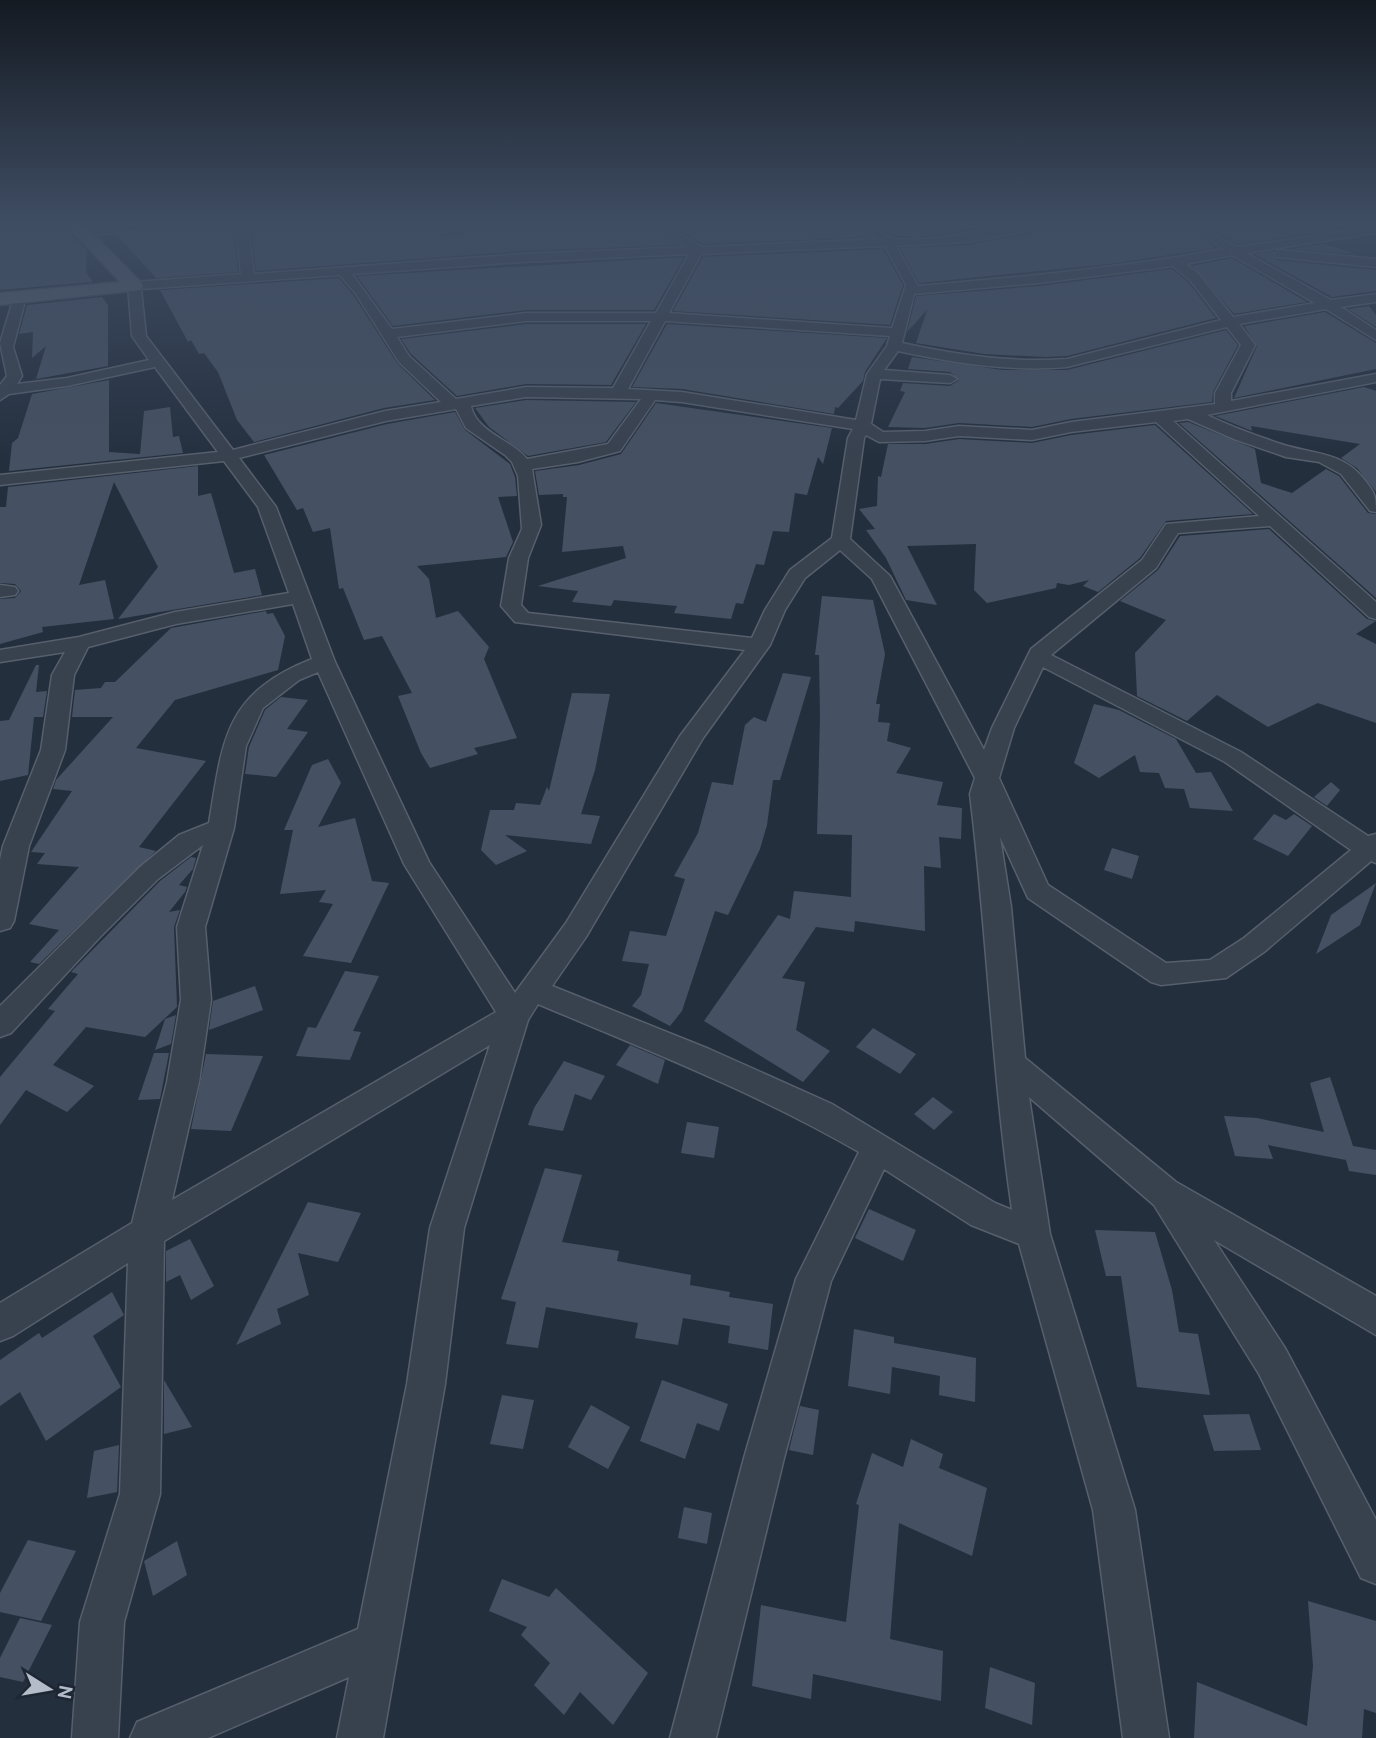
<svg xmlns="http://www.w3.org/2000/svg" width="1376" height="1738" viewBox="0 0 1376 1738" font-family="Overpass,sans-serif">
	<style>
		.building { fill: #455162 }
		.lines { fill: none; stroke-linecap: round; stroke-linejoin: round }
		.minor-casing { stroke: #565f6c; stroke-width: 3 }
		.primary-casing { stroke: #414a57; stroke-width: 3 }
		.minor { fill: #38414e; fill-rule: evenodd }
		.primary { fill: #56606e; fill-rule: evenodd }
	</style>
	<rect width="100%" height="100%" fill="#242f3e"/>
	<path class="building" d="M23,221H60L87,251L86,272L93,282L0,290V230L26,226Z
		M197,221H233L238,272L156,278L117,235L189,227Z
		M250,221H463L438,224L430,229L438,236L500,227L508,221H644L679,245L522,251L256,271Z
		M664,221H851L870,237L703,244Z
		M866,221H1026L918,237L891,235Z
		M1074,221H1180L1216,248L1109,264L919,283L900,248L967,245L1066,227Z
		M1199,221H1337L1338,230L1237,244Z
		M1323,244L1341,249L1354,254L1292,249Z
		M883,249L903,285L890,325L673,311L703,257Z
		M1273,251L1272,255L1276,260L1376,270V291L1332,297L1254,254Z
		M684,257L654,310H526L393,326L357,276Z
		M1232,258L1307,302L1234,314L1192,266Z
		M1172,269L1188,282L1216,318L1067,356L1046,357L984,354L916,343L927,310L907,332L916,296L1039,286Z
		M339,278L354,296L397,363L435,400L384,408L254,442L237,420L218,372L204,353L199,354L191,340L188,342L160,290Z
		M102,297L108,305V366L36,379L46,346L32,358L33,332L19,334L27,305Z
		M1369,306L1376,315V327L1348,309Z
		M1325,312L1376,343V369L1234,398L1257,346L1244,326Z
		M526,324H646L611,385L526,384L457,396L411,354L401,339Z
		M667,324L887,338L865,372L863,381L838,408L835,407L834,414L682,389L632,387Z
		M1226,330L1238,345L1213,392L1212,402L1071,419L1032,427L959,423L925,428L888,427L905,392L900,391L903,383L950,386L959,380L950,372L908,369L912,357L1003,370H1067Z
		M109,380V452L140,454L144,411L170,407L173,437L179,436L183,453L9,471L12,443L18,438L32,394Z
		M1364,387L1376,391V492L1357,468L1341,458L1360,444L1251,426L1252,431L1215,416Z
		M526,400L636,402L606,442L528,456L489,427L475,408Z
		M656,403L832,428L823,464L818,457L807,495L795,493L789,532L773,531L764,565L756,564L743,604L736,603L731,619L674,613L677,606L614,600L611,606L572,602L578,591L538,586L626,558L623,546L562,552L567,497H563V494L539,495L535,471L579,465L621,454Z
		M455,412L465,430L510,464L515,477L517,496L498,497L513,542L506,557L417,566L429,579L436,618L458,611L489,647L484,659L517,738L474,748L478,754L430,768L421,753L398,696L412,693L382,636L364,640L343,588L339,589L330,528L313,532L303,508L297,510L264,455L387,424Z
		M1188,422L1255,449L1261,483L1292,493L1326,469L1339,476L1368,513L1376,514V598L1179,423Z
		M1155,425L1253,514L1166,521L1140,558L1098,592L1083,586L1089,580L1069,585L1057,583L1056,588L987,603L974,590L976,544L907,546L937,605L906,600L886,558L866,530L875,529L859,509L877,506L878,476L881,477L888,444H925L959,439L1032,443L1071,435Z
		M198,466V496L211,493L234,573L255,569L262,595L118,619L158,567L114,482L79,585L105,580L114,619L42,627L43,632L0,644V599L15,598L21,591L15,584L0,583V507H6L8,487Z
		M1269,529L1367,619L1376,621L1356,634L1376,644V723L1318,703L1268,727L1217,695L1187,721L1137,696L1135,653L1166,620L1120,601L1158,570L1180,536Z
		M822,596L873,600L885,654L876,704H880L878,722L890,723L887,741L911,748L896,773L943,782L937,805L962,808L961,839L939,837L941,868L924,866L925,931L855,921L854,932L816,927L782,978L805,982L796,1030L830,1051L803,1082L704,1021L778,915L790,919L794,891L851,897L852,835L817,834L820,719L819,655H815Z
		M266,611L267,614L273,613L285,636L278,670L175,700L136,748L206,761L139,847L156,851L39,964L30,962L59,930L29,924L79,867L37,864L45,853L31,852L72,791L53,789L56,780L113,717H72L75,690L101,688L105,682H115L171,628Z
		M36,665H39L36,692L47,691L43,717H34L28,775L0,781V721L9,720Z
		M783,673L811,677L780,780H773L767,825L760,849L728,915L715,911L682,1011L670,1026L632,1006L641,995L649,964L622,961L630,931L666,936L685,879L674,876L698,833L712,782L733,785L745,725L754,717L766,722Z
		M572,693L610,694L595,770L581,814L600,816L591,844L505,835L527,851L496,865L481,850L490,810H514L516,803L540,805L547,787L549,791Z
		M281,697L308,700L287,729L308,732L276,777L245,774L249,747L265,710Z
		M1094,704L1119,710L1176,739L1196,773L1211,772L1233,811L1190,808L1184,789L1165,788L1159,773L1140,772L1135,755L1099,778L1074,763Z
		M328,759L341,783L318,827L355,818L372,881L389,883L351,963L303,956L333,904L319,902L326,890L280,894L293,830H284L312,765Z
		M1331,782L1340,790L1327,806L1314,797Z
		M1274,814L1286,820L1294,814L1312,826L1288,856L1253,839Z
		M1112,848L1139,856L1132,879L1104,870Z
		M191,857L196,858L193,869L179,885L187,887L185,892L169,912L180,910L174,927L177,1007L145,1037L86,1027L53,1065L94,1086L67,1112L26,1090L0,1125V1077L55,1011L48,1009L78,974L71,972L160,881Z
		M1376,883L1360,925L1316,954L1331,915Z
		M345,971L379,976L353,1031L361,1032L350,1060L296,1056L308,1027L316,1028Z
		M255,986L263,1010L209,1030L213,1001Z
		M176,1015L171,1044L155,1050L165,1019Z
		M873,1028L916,1054L900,1074L856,1047Z
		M630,1045L665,1060L658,1084L616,1065Z
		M154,1053H169L160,1099L138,1100Z
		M206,1054L263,1056L231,1131L191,1129Z
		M564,1061L605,1076L591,1100L575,1094L563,1131L528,1125L534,1108Z
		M1330,1077L1353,1146L1376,1150V1175L1349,1171L1346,1160L1268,1145L1273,1159L1235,1156L1224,1116L1257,1118L1324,1132L1310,1083Z
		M933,1097L953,1112L934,1130L914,1114Z
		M687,1122L719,1127L714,1158L681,1153Z
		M545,1168L582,1175L562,1242L619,1251L617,1261L691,1275L690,1285L730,1292L729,1297L773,1304L768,1350L728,1343L730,1326L683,1318L678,1345L635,1338L638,1323L546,1307L538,1348L506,1344L516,1302L501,1299Z
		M308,1202L361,1213L338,1262L298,1253L309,1295L277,1309L281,1324L236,1345Z
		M869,1209L916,1230L903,1261L855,1238Z
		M1095,1230L1155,1232L1172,1290L1179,1332L1198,1334L1210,1395L1137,1387L1121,1276H1106Z
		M190,1239L214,1286L191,1300L180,1275L166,1282V1251Z
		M112,1292L124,1315L93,1336L121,1387L46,1441L20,1392L0,1406V1360L39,1333L42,1338Z
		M854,1329L894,1337V1343L976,1358L975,1402L939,1395L940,1376L892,1367L890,1394L848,1386Z
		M164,1380L192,1427L164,1434Z
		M662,1380L728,1404L719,1431L697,1423L685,1459L640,1441Z
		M502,1395L534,1400L523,1449L490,1444Z
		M591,1405L630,1427L608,1469L568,1447Z
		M800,1406L819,1410L813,1455L789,1450Z
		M1249,1414L1261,1450L1214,1451L1203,1415Z
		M911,1439L943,1454L939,1468L987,1488L972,1556L899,1523L890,1639L943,1651L941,1701L813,1674L811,1699L752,1686L761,1605L846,1622L859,1505L856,1504L872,1453L903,1467Z
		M119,1445L117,1492L87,1498L94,1451Z
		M684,1507L712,1513L707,1544L678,1538Z
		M28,1540L76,1551L41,1621L0,1612V1593Z
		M177,1541L187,1575L153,1596L144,1561Z
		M502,1579L549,1597L556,1588L648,1673L613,1725L580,1692L564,1715L534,1685L550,1663L521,1635L527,1627L489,1611Z
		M1308,1601L1376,1621V1713L1364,1709L1362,1738H1194L1197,1682L1307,1726L1313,1666Z
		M20,1618L52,1625L23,1682L0,1677V1658Z
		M990,1667L1035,1683L1032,1725L985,1708Z"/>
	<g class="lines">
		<g class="minor-casing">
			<path id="minor" d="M163,221H195L189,224L81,237L75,234L81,231Z
				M235,221H247L254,274L522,254L687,247L646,221H659L702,247L878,239L853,221C873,221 880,237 896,239C955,243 1013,218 1072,221L1066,224L967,242L896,246L918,286C1020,277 1122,268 1223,249L1182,221H1194L1236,247L1376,227V233L1246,253L1331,300L1376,294V302L1341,307L1376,330V340L1326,309L1239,324L1255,345L1231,393V401L1376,374V382L1207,415C1232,427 1257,436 1284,445C1313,454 1342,452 1363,478C1374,492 1376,494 1376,512L1370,511L1341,474L1319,462L1286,457L1234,439L1188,419L1173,421L1376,602V619L1369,617L1270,526L1178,533L1156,568L1051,655L1241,752L1368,836L1376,834V863L1371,861L1264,952L1226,978L1161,985L1151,982L1028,898L1000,837L1011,907L1025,1058L1176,1182L1376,1296V1335L1214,1240L1285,1348L1376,1520V1584L1361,1578L1259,1374L1154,1205L1029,1097L1050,1234L1135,1510L1169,1738H1123L1093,1510L1019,1244L971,1225L884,1169L831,1281L784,1458L716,1738H670L744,1458L796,1279L859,1152C757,1093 647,1050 538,1004L528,1020L464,1228L445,1384L383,1738H337L349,1677L208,1738H130L137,1722L358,1629L407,1384L430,1228L490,1045L164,1241L160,1494L124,1622L118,1738H72L80,1622L120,1494L128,1263L13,1336L0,1341V1303L132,1223L167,1082L181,1000L177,927L203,845L158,879L100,937L11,1033L0,1037V1006L140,867L179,835L209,823C223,739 224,694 312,659L293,604L176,624L88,647L74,675L65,750L29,846L14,921L10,928L0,931V860L3,846L41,750L52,675L65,652L0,662V650L79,637L175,612L289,593L258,507L224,461L0,485V475L218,452L155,367L67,386L9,394L0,400V385L7,376L0,343L14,297L20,293L26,297L13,347L22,376L17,384L67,378L149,360L132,336L128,286L134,282L241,274ZM885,246L906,285L892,328L669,313L701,254ZM689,254L656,313H526L392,329L352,274L522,262ZM1232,255L1315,303L1233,317L1198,274L1186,264ZM1173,266L1190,280L1221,320L1067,359C1011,363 957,355 902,343L914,294L1039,283ZM340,275L356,294L399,362L441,402L385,411L233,450L146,336L141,289ZM526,321H651L613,388L526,387L456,399L409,356L397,337ZM665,321L890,336L887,346L867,374L856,420L682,392L628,389ZM1227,327L1241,345L1215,393V404L1071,422L1032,430L959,426L925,431L883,432L871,424L880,379L950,383L957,379L950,375L884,370L898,351C954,363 1009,372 1067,367ZM526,397L641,399L608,444L527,459C511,439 477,433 471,406ZM655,400L682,402L853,429L848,438L832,538L790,570L765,610L752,638L528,613L521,605L528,558L541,525L532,469L578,462L620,451ZM456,409L466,428L505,455L512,462L518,476L522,529L509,558L501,606L515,622L745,650L680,736L566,923L515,993L429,862L335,662L276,507L239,458L386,421ZM1156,422L1259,516L1166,524L1142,560L1031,649L992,728L984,750L890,576L850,539L864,438L866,435L879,442L925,441L959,436L1032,440L1071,432ZM840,550L872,579L975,778L970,794C987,932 992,1072 1012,1210L995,1203L832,1104L709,1049L552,986L586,937L703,738L770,645L785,610L805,578ZM1043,667L1225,762L1351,850L1244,938L1210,960L1166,963L1048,885L999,778L1014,728ZM318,672L404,864L496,1012L172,1200L199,1082L211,1000L205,927L234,828L246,746L263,708L299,680Z
				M479,221H506L500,224L438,233L432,230L438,227Z
				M1280,250L1376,259V267L1276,257L1274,254Z
				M0,585L15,587L18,591L15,595L0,597Z"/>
		</g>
		<g class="primary-casing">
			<path id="primary" d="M63,221H80L141,282L143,286L141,290L0,305V293L120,282Z"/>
		</g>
		<use href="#minor" class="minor"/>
		<use href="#primary" class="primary"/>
	</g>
	<linearGradient id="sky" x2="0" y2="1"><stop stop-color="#141a22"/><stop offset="0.48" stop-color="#3f4d63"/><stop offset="1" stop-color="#3f4d63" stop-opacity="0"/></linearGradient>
	<rect width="1376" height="464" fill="url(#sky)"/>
	<g transform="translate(49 1689) rotate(101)" stroke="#1d2633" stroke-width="5" paint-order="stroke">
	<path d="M0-5L12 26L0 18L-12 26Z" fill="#b4bcc9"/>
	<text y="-10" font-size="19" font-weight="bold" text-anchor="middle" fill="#b4bcc9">N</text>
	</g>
</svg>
